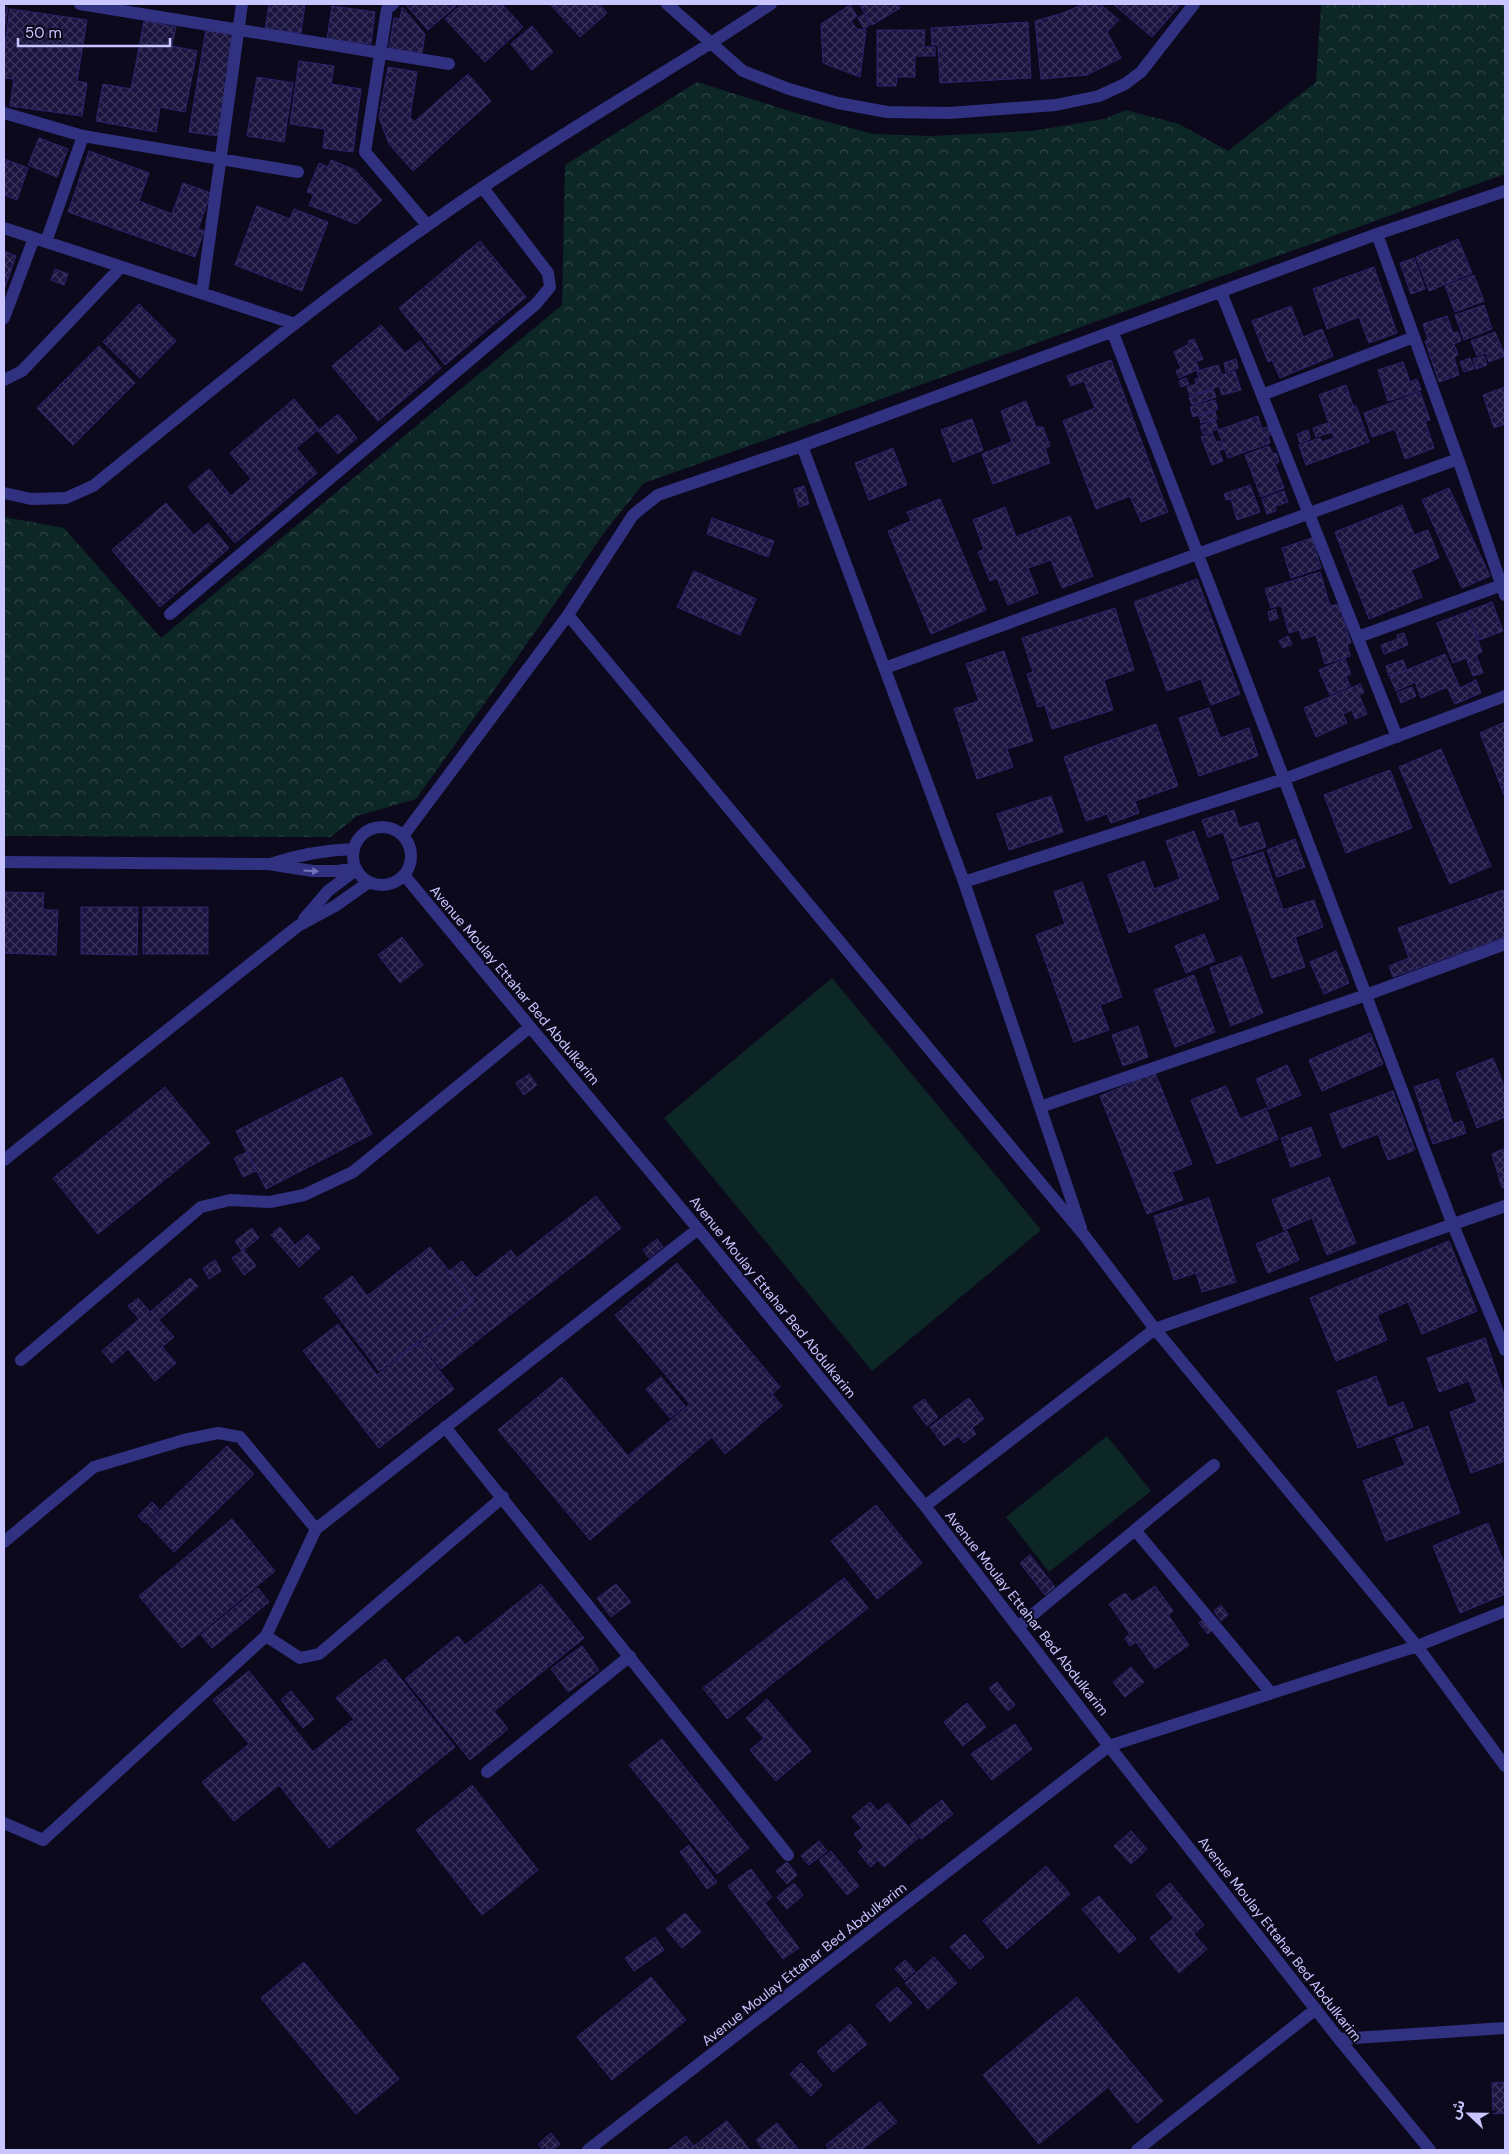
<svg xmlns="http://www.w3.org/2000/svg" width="1509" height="2154" viewBox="0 0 1509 2154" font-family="'DM Sans','Noto Sans Arabic',sans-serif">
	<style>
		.park { fill: url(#park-crowns) }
		.pitch { fill: #0c2725 }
		.building { fill: url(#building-cross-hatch); stroke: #2e236e }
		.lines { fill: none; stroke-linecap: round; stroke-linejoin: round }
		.minor { stroke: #303181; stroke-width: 12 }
		.oneway { fill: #7574ba }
		.labels { text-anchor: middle; stroke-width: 4; stroke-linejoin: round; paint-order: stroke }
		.street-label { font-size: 14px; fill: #c9c5ff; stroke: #0c091d }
	</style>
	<defs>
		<pattern id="park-crowns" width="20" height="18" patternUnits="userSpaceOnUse" patternTransform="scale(1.25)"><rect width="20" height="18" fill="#0c2725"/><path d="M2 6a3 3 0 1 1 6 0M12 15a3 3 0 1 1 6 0" fill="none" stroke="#2e4546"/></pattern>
		<pattern id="building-cross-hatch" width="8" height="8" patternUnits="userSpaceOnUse" patternTransform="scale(1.25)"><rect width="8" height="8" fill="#1a143f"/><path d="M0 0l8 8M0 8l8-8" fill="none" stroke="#3a355c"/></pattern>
	</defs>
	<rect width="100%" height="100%" fill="#0c091d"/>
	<path class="park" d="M1321,4H1505V174L898,393L644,483L606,530L512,665L416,799L357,816L331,837L4,836V517L64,528L161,638L562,305L565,165L697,82L796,113L873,134L931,136L1032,131L1104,119L1126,110L1179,124L1228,151L1316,82Z"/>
	<path class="pitch" d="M832,978L1041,1230L872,1371L664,1118Z
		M1107,1436L1151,1491L1049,1572L1006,1517Z"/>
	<path class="building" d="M269,4H305L301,33L265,29Z
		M405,4H458L428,30Z
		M462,4H495L497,6L502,4L523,27L485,62L445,19Z
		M550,4H599L607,13L580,37Z
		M859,4H897L900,8L872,25Z
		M1084,4H1100L1119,20L1107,32L1121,58L1087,75L1041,79L1035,21L1063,13Z
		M1113,4H1181L1152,37Z
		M850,5L857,16L851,21L857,29L866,30L860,77L823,63L821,24Z
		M332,6L375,12L371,44L327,39Z
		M4,7L8,8L4,31Z
		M402,7L425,34L422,53L389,48L394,18L400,19Z
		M10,9L87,20L77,81L87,83L82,116L10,106L14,79L4,78V51Z
		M864,14L870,25L864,29L858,18Z
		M144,21L176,27L172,46L197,51L185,112L160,107L156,132L96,121L103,84L131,89Z
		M1028,22L1031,78L940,83L938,45H932L931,28Z
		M532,26L553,52L532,70L511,44Z
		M206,29L236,33L219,136L189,132Z
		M877,30H925L924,47H935V56H915V77H897L896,86H877Z
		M299,61L334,66L331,84L361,89L353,152L323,148L325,129L290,124Z
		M388,67L417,72L410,117L414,122L468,74L491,101L413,171L389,144L379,117Z
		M257,77L293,83L284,142L247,136Z
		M39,138L68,149L57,177L28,165Z
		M89,151L149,173L139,201L172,214L183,183L211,193L198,229L204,231L195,257L68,212Z
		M4,159L28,168L17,200L4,195Z
		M331,160L355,170L382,200L356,224L309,205L314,194L307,192L319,163L328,167Z
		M257,206L290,219L294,209L328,222L302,291L235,265Z
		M1458,239L1472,273L1429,291L1416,257Z
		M480,241L526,297L445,365L399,308Z
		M4,251L16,256L4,290Z
		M1414,258L1425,289L1411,294L1400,263Z
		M1374,267L1397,333L1369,343L1359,317L1327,329L1313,289Z
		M55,269L68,274L64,285L51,280Z
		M1474,275L1484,301L1455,312L1445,286Z
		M139,304L176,341L140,378L103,342Z
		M1484,305L1492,329L1464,340L1455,315Z
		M1291,306L1303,337L1322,329L1333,356L1280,378L1272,360L1268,362L1252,321Z
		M1447,316L1453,333L1458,332L1461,341L1454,344L1458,355L1454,357L1459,375L1439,382L1425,341L1428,340L1423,324Z
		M381,325L405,353L420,341L441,368L378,421L332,366Z
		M1495,332L1505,356L1489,362L1486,353L1477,356L1471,341Z
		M1194,339L1203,359L1196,362L1199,369L1179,378L1176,371L1181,368L1174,352L1189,344L1188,341Z
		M99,346L135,383L73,445L37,408Z
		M1484,356L1487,365L1476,369L1473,359Z
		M1470,358L1474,369L1464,372L1460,362Z
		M1236,359L1238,368L1226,372L1224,363Z
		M1111,360L1168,512L1141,522L1130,496L1096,509L1063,421L1095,408L1084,381L1071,386L1067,376Z
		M1403,362L1410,382L1417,379L1421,390L1388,401L1378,370Z
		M1218,365L1222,375L1235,371L1241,390L1222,395L1219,386L1190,396L1187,387L1196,384L1195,379L1199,378L1197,371Z
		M1186,378L1189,384L1181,387L1179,381Z
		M1346,385L1353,406H1356L1369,442L1306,465L1299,445L1320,438L1322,442L1334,438L1319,395Z
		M1505,387V424L1494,428L1483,395Z
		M1213,389L1216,397L1192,405L1189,398Z
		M1420,392L1430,420L1425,421L1434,448L1405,459L1395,429L1372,437L1364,413Z
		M294,399L319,429L296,448L317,473L235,543L188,487L209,469L231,496L251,479L230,453Z
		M1215,400L1218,409L1193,417L1190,407Z
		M1026,401L1036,427H1043L1050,446L1045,448L1050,463L993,484L982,454L1012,442L1001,411Z
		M1215,411L1217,419L1201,423L1199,416Z
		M338,414L357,438L338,454L318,431Z
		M1258,416L1262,429L1268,427L1271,435L1268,436L1270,443L1228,458L1218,430Z
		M972,419L983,450L953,462L941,430Z
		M1215,420L1218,429L1203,434L1200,426Z
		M1328,423L1332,432L1316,437L1313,428Z
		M1308,430L1310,439L1300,443L1297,434Z
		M1212,432L1216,442L1220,441L1224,449L1219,451L1223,461L1212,465L1201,437Z
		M1269,446L1273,454L1276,453L1279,462L1275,464L1284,488L1261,497L1245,455Z
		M893,448L907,485L869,500L855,463Z
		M1250,485L1260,512L1237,520L1231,499L1226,500L1224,494Z
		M804,486L809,504L799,507L794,489Z
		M1449,488L1490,576L1462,588L1422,500Z
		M1284,491L1288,502L1275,506L1276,511L1267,514L1262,499Z
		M940,499L986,610L931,634L888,531L911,521L907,512Z
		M166,503L194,535L208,523L229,548L160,607L112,550Z
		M1402,505L1414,535L1428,530L1439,558L1411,570L1422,597L1369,619L1335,532Z
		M1005,507L1016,537L1070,516L1093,576L1062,588L1051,560L1028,568L1038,593L1008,605L997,578L990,581L978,552L984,549L973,520Z
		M712,518L774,541L768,557L707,534Z
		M1312,538L1321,568L1291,578L1282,548Z
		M694,571L756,599L740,635L677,607Z
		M1320,572L1330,606L1339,604L1351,643L1347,644L1350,656L1325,664L1316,635L1302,639L1299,630L1289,633L1281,605L1271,608L1265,589Z
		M1197,579L1240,694L1211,705L1201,679L1167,691L1134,602Z
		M1492,602L1503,631L1479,640L1468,611Z
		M1115,608L1134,670L1104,680L1113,710L1052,729L1045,705L1038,707L1027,674L1033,672L1022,638Z
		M1275,609L1278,618L1270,621L1268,612Z
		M1467,612L1482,652L1476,655L1483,673L1473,676L1466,658L1453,663L1437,623Z
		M1404,633L1408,645L1384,654L1381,645L1398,639L1397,635Z
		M1288,636L1292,644L1283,648L1279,641Z
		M1004,651L1033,741L1007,749L1013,767L977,779L954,709L979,701L966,664Z
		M1445,654L1460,688L1476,680L1481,693L1455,704L1447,687L1421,698L1415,682L1396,691L1390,677Z
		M1345,659L1351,674L1346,676L1350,686L1330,695L1319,670Z
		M1403,660L1407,670L1389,676L1386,666Z
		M1360,684L1364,692L1359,695L1367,714L1355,719L1352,710L1343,714L1347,723L1316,737L1304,708Z
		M1412,687L1416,696L1401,703L1397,693Z
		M1209,708L1220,738L1249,728L1258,756L1199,776L1179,718Z
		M1505,722V797L1480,733Z
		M1156,724L1178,786L1135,801L1139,813L1111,823L1107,814L1086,821L1064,757Z
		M1441,749L1491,866L1450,884L1399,767Z
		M1390,770L1412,828L1346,853L1324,795Z
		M1051,796L1063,832L1009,850L997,814Z
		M1234,810L1239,828L1258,822L1266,847L1232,859L1223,832L1208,837L1202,820Z
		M1194,831L1219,899L1129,933L1108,875L1144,861L1154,889L1180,879L1166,841Z
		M1295,839L1305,867L1277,877L1267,850Z
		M1263,852L1283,910L1314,900L1323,927L1295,937L1305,967L1272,978L1232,862Z
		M1082,882L1122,997L1100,1005L1109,1030L1074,1042L1036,935L1065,924L1054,892Z
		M1503,890L1505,897V937L1393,977L1389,966L1409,958L1398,928Z
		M4,892L44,893L43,910H58L56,955L4,953Z
		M81,907H138L137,955L81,954Z
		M143,907H208V954H143Z
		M1204,934L1215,961L1186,973L1175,946Z
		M402,937L423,965L400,983L378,955Z
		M1336,951L1349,983L1324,994L1310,962Z
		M1241,956L1263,1013L1231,1026L1210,968Z
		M1194,975L1215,1032L1175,1047L1154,990Z
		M1138,1026L1148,1057L1123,1066L1112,1035Z
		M1370,1033L1383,1064L1322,1091L1309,1060Z
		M1493,1058L1505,1089V1117L1477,1128L1456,1073Z
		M1287,1065L1301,1095L1269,1109L1256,1079Z
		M1155,1073L1192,1164L1172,1172L1183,1200L1147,1214L1100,1096Z
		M529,1074L537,1085L524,1095L516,1083Z
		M342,1077L372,1134L266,1189L236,1131Z
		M1438,1079L1453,1124L1462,1121L1466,1133L1433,1144L1414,1087Z
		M1226,1086L1240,1119L1266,1108L1278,1139L1217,1164L1191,1100Z
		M165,1087L210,1143L98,1234L53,1178Z
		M1393,1091L1415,1150L1388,1160L1378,1134L1342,1148L1330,1114Z
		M1311,1127L1321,1156L1291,1167L1281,1138Z
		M1505,1148V1187L1502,1188L1492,1154Z
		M247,1152L256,1171L243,1177L234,1158Z
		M1329,1177L1356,1243L1327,1255L1312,1218L1284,1230L1272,1200Z
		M596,1196L621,1228L441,1369L420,1343L473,1301L449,1271L462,1261L476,1278L511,1250L517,1258Z
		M1209,1198L1236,1282L1202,1292L1196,1273L1174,1280L1154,1216Z
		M280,1227L295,1245L308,1234L320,1248L299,1267L271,1235Z
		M252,1228L259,1238L242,1251L235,1241Z
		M1287,1231L1299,1260L1268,1273L1256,1244Z
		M657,1239L663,1247L649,1258L643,1250Z
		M1449,1241L1477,1311L1422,1334L1408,1302L1377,1315L1387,1340L1336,1361L1310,1298Z
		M430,1247L473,1301L379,1371L324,1298L352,1276L367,1296Z
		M244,1250L256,1266L244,1275L232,1258Z
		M215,1260L221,1271L209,1279L203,1268Z
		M677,1263L780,1387L772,1394L782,1406L725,1454L712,1437L590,1540L498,1430L562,1377L628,1456L690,1404L615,1315Z
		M190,1278L198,1286L159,1320L174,1337L162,1347L176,1363L155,1381L128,1349L112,1363L102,1351L139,1319L128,1306L138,1298L150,1312Z
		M338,1324L377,1375L418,1343L454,1389L379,1448L303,1351Z
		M1485,1338L1505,1397V1461L1471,1473L1450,1412L1477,1402L1469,1381L1439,1392L1427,1358Z
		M1376,1376L1388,1408L1403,1402L1413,1427L1358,1448L1337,1391Z
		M661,1377L685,1406L670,1418L646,1389Z
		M969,1398L984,1419L972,1428L976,1434L964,1443L958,1436L944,1446L930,1427Z
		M924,1399L938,1417L927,1426L913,1407Z
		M1428,1426L1460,1513L1386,1541L1363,1481L1405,1465L1395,1439Z
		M227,1446L254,1474L174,1552L147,1523Z
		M152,1502L159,1509L145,1523L138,1516Z
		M876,1505L922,1563L877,1599L831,1541Z
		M232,1519L275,1571L182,1648L139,1596Z
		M1488,1523L1505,1566V1594L1460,1613L1433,1546Z
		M1030,1555L1055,1587L1045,1595L1020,1563Z
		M844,1578L868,1608L727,1719L703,1688Z
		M541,1584L584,1638L494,1711L508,1729L470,1760L405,1679L458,1636L465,1645Z
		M616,1584L631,1602L611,1617L597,1598Z
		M1155,1586L1173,1611L1168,1615L1189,1645L1155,1669L1136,1642L1130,1646L1125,1638L1130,1634L1109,1604L1125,1593L1132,1602Z
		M258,1588L269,1602L212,1648L201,1635Z
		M1221,1605L1228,1615L1221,1621L1214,1611Z
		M1205,1618L1214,1628L1208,1634L1199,1623Z
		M582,1646L599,1670L568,1692L551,1669Z
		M385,1659L455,1747L329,1848L279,1785L234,1821L202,1782L249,1744L213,1700L249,1671L313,1752L354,1719L336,1698Z
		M1131,1667L1144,1682L1125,1697L1113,1682Z
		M997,1682L1015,1705L1008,1711L989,1688Z
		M291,1691L314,1719L303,1728L281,1700Z
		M767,1699L811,1751L776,1781L750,1750L764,1738L746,1718Z
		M967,1703L986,1727L963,1746L944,1722Z
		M1015,1724L1032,1749L992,1780L971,1754Z
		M662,1739L749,1848L717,1874L629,1765Z
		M472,1785L538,1870L482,1915L416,1830Z
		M942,1800L953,1814L921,1839L910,1825Z
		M870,1802L878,1811L888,1803L918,1838L884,1867L878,1860L871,1867L858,1852L864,1846L854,1834L862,1828L852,1817Z
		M1131,1831L1147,1849L1131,1864L1114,1846Z
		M819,1841L827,1851L809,1865L801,1856Z
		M689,1845L717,1882L707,1889L680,1852Z
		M831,1851L859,1886L847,1895L819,1860Z
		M787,1862L797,1875L787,1884L776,1871Z
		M1046,1866L1070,1894L1007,1949L983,1921Z
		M751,1869L772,1897L765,1903L799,1948L783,1959L728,1886Z
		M794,1883L803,1895L787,1909L777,1897Z
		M1170,1883L1204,1925L1194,1934L1207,1949L1179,1973L1150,1938L1174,1918L1156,1895Z
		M1099,1896L1136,1939L1119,1953L1082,1909Z
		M685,1913L701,1932L682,1948L666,1929Z
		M965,1934L984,1957L970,1969L950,1947Z
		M655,1937L664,1950L634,1971L625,1958Z
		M934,1957L957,1983L928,2009L905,1983Z
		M905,1960L915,1971L905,1980L895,1969Z
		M304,1962L399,2079L356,2114L261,1998Z
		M651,1977L686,2020L612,2080L577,2037Z
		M897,1987L912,2003L890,2022L876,2005Z
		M1077,1997L1163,2101L1137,2123L1108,2087L1039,2144L983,2075Z
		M850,2024L867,2044L833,2072L817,2052Z
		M801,2063L822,2085L811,2096L790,2074Z
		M1505,2082V2113L1493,2114L1492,2083Z
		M880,2102L897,2122L861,2150H830L826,2145Z
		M727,2121L750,2150H668L686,2136L694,2146Z
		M777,2123L799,2150H764L756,2140Z
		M551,2133L560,2144L553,2150H543L538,2144Z"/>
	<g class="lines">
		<path class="minor" d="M80,4L449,64
			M393,4L387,9L365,152L427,225
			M667,4L711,43L771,4
			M4,113L83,136L298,172
			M4,228L295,324
			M1377,234L1458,459
			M46,242L83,136
			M1221,292L1262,395L1414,337
			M202,293L242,4
			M4,318L34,238
			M4,380L22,371L121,267
			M1262,395L1397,737
			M802,446L964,882L1284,779L1113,333
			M4,493L31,499L66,498L93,486C203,397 312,306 428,225C519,160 616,102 711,43L743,71L789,89L838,103L887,112L949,113L1056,105L1099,96L1125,84L1141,72L1194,4
			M170,614L536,304L550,287L548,273L483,188
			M568,615L633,515L658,495L802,446L1377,234L1505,191
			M1358,637L1502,585
			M885,668L1458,459L1505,595
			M1505,696L1284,779L1453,1225L1505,1350
			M353 856a29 29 0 1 1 58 0a29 29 0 1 1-58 0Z
			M403,836L568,615L1084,1235L1155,1329L1417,1646L1505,1766
			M4,862L268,864L313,871H338L355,868
			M270,864C298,855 324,850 353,849
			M404,875L698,1229L925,1506L1109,1746L1339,2039L1430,2150
			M964,882L1081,1228
			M304,919L328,891L356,870
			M1040,1107L1366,995L1505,944
			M4,1160L298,926L335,906L369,882
			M21,1360L201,1207L230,1200L270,1202L304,1195L353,1172L530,1027
			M445,1427L788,1855
			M925,1506L1155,1329L1505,1206
			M1135,1530L1214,1465
			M4,1542L94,1467L184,1440L218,1433L240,1437L316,1529
			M1018,1627L1135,1530L1271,1693
			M266,1636L300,1658L319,1654L503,1497
			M487,1772L630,1656
			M4,1823L43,1840L266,1636L316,1529L698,1229
			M1339,2039L1505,2028
			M588,2150L1109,1746L1417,1646L1505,1611
			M1137,2150L1316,2009"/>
	</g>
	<defs><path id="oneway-solid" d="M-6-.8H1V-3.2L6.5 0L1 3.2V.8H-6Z" transform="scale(1.25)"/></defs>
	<use class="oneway" href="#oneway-solid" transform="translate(311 871) rotate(4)"/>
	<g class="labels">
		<g class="street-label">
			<text transform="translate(515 985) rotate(50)" y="5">Avenue Moulay Ettahar Bed Abdulkarim</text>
			<text transform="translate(773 1297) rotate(51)" y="5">Avenue Moulay Ettahar Bed Abdulkarim</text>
			<text transform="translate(1027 1613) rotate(52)" y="5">Avenue Moulay Ettahar Bed Abdulkarim</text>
			<text transform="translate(1280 1939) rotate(52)" y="5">Avenue Moulay Ettahar Bed Abdulkarim</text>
			<text transform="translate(804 1964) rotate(-38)" y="5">Avenue Moulay Ettahar Bed Abdulkarim</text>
		</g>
	</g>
	<rect width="1509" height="2154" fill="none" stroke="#c9c5ff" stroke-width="10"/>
	<g transform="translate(1469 2114) rotate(292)" stroke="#0c091d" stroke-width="4" paint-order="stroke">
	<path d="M0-4L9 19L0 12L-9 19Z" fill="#c9c5ff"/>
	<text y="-8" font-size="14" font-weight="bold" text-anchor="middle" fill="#c9c5ff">ش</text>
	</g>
	<path d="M18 38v8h152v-8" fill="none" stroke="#c9c5ff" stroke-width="2.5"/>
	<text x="25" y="38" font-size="15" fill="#c9c5ff" stroke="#0c091d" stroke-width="4" paint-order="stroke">50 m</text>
</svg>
